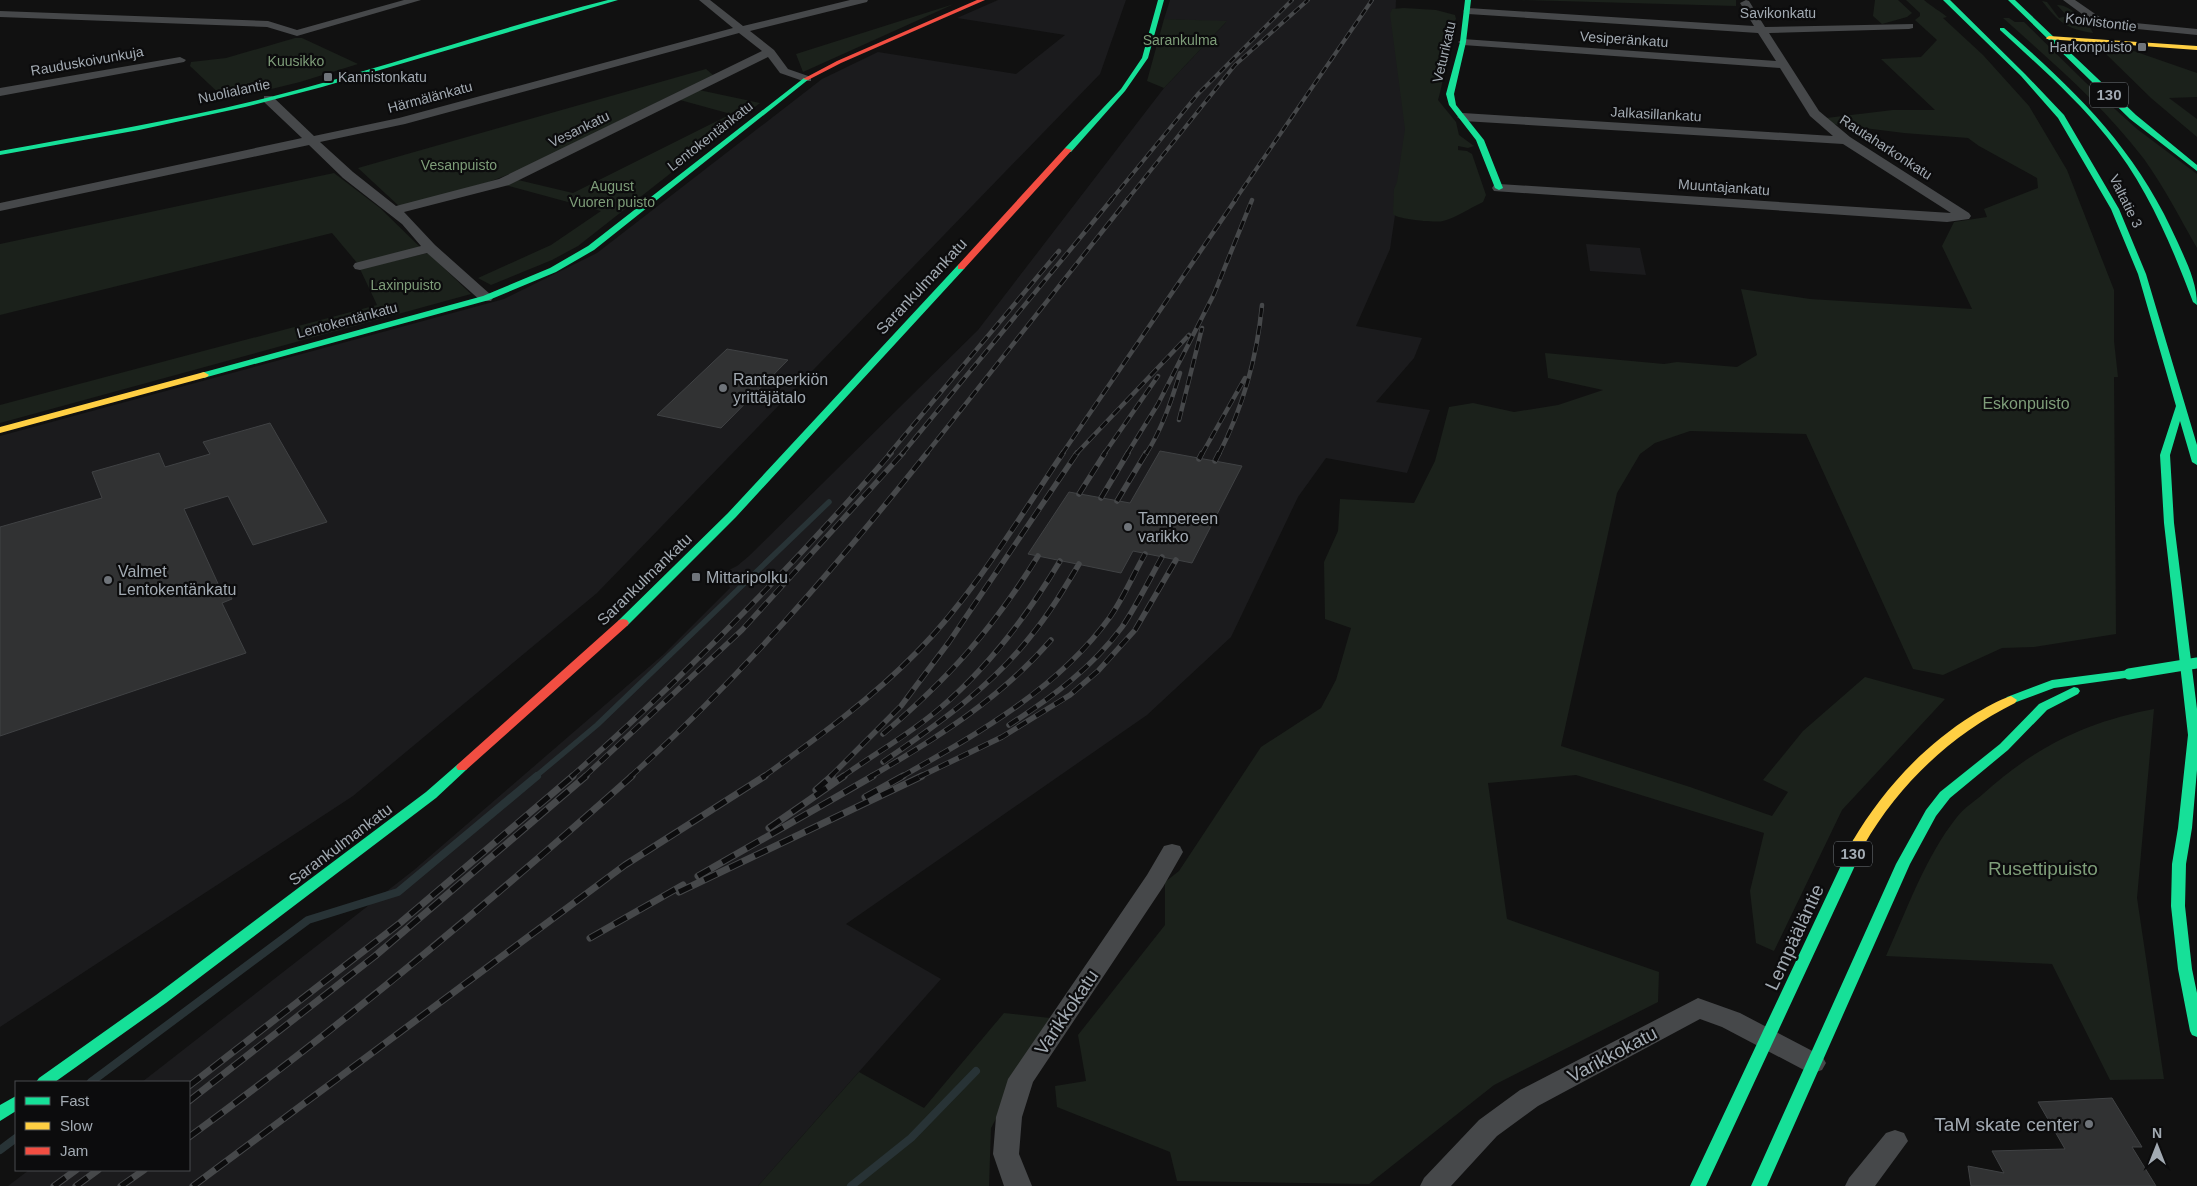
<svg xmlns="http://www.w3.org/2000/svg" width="2197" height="1186" viewBox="0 0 2197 1186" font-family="Arial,sans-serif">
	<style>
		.built { fill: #1b1b1d }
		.green { fill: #1b211b }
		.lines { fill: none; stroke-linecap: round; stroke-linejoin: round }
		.stream-far1 { stroke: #283336; stroke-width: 5.5 }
		.stream { stroke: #283336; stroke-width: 8 }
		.building { fill: #313233; stroke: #404244 }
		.street { fill: #46484a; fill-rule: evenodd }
		.fast { fill: #16e098; fill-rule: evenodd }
		.slow { fill: #ffcf43; fill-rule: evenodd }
		.jam { fill: #f24e42; fill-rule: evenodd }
		.rail-far3-casing { stroke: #46484a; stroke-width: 4 }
		.rail-far2-casing { stroke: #46484a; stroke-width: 4.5 }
		.rail-far1-casing { stroke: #46484a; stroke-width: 5.5 }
		.rail-casing { stroke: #46484a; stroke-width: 7 }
		.rail-far3 { stroke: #0c0c0d; stroke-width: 2.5; stroke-dasharray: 7; stroke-linecap: butt }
		.rail-far2 { stroke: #0c0c0d; stroke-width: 3; stroke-dasharray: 9; stroke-linecap: butt }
		.rail-far1 { stroke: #0c0c0d; stroke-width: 4; stroke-dasharray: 11; stroke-linecap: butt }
		.rail { stroke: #0c0c0d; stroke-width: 5; stroke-dasharray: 14; stroke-linecap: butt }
		.fast-bridge { stroke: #16e098; stroke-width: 11 }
		.poi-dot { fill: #6f747a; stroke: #0c0c0d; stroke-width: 2 }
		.labels { text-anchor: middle; stroke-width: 4.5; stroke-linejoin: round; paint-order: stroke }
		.far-street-label { font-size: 14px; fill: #a2aab2; stroke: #0c0c0d }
		.far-park-label { font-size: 14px; fill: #7e9d79; stroke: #0c0c0d }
		.far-poi-label { font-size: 14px; fill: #a2aab2; stroke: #0c0c0d; text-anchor: end }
		.shield { fill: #0c0c0d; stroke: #757b80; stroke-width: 1 }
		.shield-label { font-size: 15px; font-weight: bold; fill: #a2aab2 }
		.street-label { font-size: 16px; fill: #a2aab2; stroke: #0c0c0d }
		.poi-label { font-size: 16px; fill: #a2aab2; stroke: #0c0c0d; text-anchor: start }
		.park-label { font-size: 16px; fill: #7e9d79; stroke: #0c0c0d }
		.near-park-label { font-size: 19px; fill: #7e9d79; stroke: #0c0c0d }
		.near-street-label { font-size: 19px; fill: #a2aab2; stroke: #0c0c0d }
		.near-poi-label { font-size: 19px; fill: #a2aab2; stroke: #0c0c0d; text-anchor: end }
	</style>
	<rect width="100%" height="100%" fill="#111"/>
	<path class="built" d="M998,0H1126L1100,74L597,593L353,796L0,1027V436L504,299L597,253L822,79L878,52L1016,74L1065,35L957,18Z
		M1170,0H1396L1395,22L1408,127L1390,249L1356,326L1422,338L1414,358L1376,402L1430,410L1407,473L1326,458L1298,497L1231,637L1147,715L846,924L941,979L758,1186H8L29,1170H189V1082H142L414,870L664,654L730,588L723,573L737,566L749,556L978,330L1164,88L1226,22L1164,19Z
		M1586,244L1640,248L1646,275L1590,271Z"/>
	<path class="green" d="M1520,0H1736V6Z
		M1875,0H1898L1912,13L1907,17L1882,24L1873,16Z
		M1906,0H1924C1932,7 1940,11 1947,17L1943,18L1983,55L2029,106L2067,170L2114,290V341L2118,377H2114L2116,634L2034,647L2002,648L1943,675L1913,669L1806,434L1690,431L1655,443L1640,454L1617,493L1561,746L1690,787L1772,816L1788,792L1763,780L1803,731L1865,677L1945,699L1842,810L1774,951L1756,943L1750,891L1764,833L1576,775L1488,783L1507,919L1659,972L1658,1002L1494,1085L1369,1184L1177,1181L1170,1152L1057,1107L1055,1086L1086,1081L1078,1035L1165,925V882L1179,871L1261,747L1321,708L1336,680L1351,628L1325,619L1324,562L1338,531L1340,499L1414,503L1435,461L1449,407L1473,403L1514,412L1558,405L1603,390L1548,378L1545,353L1664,364L1677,362L1737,367L1757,355L1741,289L1810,299L1972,309L1942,246L1954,222L1987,217L1984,209L2038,188L2037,178L1979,146L1968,138L1904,133L1832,124L1826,118L1893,110H1935L1881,59L1921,57L1937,40L1915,20L1920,16V13Z
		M2042,1L2047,2L2059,18L2067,16L2057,5C2069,4 2089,23 2093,33C2066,29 2059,22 2042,1Z
		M954,4L803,72L796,54Z
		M1404,8L1436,10L1455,15L1456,19L1451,26L1454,31C1445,54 1445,77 1438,100L1456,122L1459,135L1474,146L1468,148L1458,146V150L1467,151L1472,154L1486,195L1483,202C1472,207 1453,219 1443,221C1435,223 1396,219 1393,214L1394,189L1397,182L1405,129L1390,14L1392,9Z
		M2003,18H2009L2015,22H2024L2085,82L2137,129L2197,174V248C2180,218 2164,187 2144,159C2104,106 2052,62 2003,18Z
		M1164,19L1227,21L1164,88L1147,81Z
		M295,38H302L358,64L300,82L226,100L190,66L191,62L226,58Z
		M2111,48H2125L2197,73V97L2169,98L2197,119V137L2151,98L2106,54V51Z
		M706,69L713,75L517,171L489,182L400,207L358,168Z
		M699,90L760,103L578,246L552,260L491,285L478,278L551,245L601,211L505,185L518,180L573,193L731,114L680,100Z
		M334,173L380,208L420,247L358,264L332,233L0,315V244Z
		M428,253L471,294L0,423V405L377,305L360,269Z
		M2154,709L2137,898L2164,1079L2110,1080L2052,964L1886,956C1907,910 1925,857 1957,817C1964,808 1975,801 1983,794C2035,747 2086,722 2154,709Z
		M1004,1013L1050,1018L991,1128L989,1186H758L859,1072L924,1108Z"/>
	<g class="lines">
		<path class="stream-far1" d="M535,777L597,725L829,502"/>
		<path class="stream" d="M91,1082L308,920L398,892L537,776
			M0,1150L16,1138
			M851,1186L911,1138L976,1071"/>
	</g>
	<path class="building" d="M727,349L788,360L721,428L657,415Z
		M270,423L327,522L253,545L228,496L184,509L220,588L226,586L232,599L222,603L246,653L0,736V527L102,498L92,472L159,453L165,467L210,454L203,442Z
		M1160,451L1242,466L1192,563L1133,551L1121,573L1028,554L1069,492L1130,503Z
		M2112,1098L2142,1147H2132L2156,1186H1971L1968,1166L2004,1173L1992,1151L2065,1149L2038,1102Z"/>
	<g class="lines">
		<path class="street" d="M404,0H421L297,36L267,27L0,17V11L268,21L297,30Z
			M699,0H710L743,26L850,0H868L867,2L750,31L774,50L788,69L811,77V81H803L780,73L768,57L509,185L404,212L435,245L491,295L493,298L491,301H481L427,253L360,270L355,269L353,266L355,263L421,246L402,224L343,178L309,145L0,211V203L302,138L264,102V96H272L314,136L399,118L733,28ZM739,33L762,51L499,179L396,206L353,172L320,142L405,124Z
			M1746,0L1749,1L1765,27L1913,24V28L1909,29L1769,33L1819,111L1850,137L1969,213L1971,216L1969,219L1947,222L1494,191L1492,188L1494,185L1499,184L1951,213L1843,144L1463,121L1457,117L1463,113L1833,136L1810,116L1780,68L1463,45L1458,42L1463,39L1776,61L1758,33L1468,14L1463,11L1468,8L1754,26L1740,3Z
			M2063,0H2075L2104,20L2197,29V35L2097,25Z
			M180,57L186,60L184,62L0,96V88Z
			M1172,844L1180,846L1183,852L1163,887L1033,1082L1022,1117L1019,1154L1032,1186H1004L993,1154L996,1117L1008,1079L1147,875L1164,846Z
			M1698,998L1740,1013L1822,1056L1826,1063L1822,1070L1813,1073L1804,1070L1722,1027L1700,1019L1538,1106L1497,1136L1451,1186H1420L1424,1178L1479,1120L1520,1090Z
			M1895,1130L1904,1133L1908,1141L1875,1186H1845L1849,1178L1886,1133Z"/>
		<path class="fast" d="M608,0H618L322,87L245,107L139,130L0,155V151C92,134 184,119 274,96C386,67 495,29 608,0Z
			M1158,0H1164L1148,58L1125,91L1071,152H1065V148L1121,89L1142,58Z
			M1465,0H1471L1466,42L1454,94L1456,105L1484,140L1503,188L1499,190L1495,188L1476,140L1449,105L1446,94L1460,42Z
			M1943,0H1950L2025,74L2064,115L2119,209L2146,274L2197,445V465L2192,462L2180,421L2170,455L2174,523L2197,709V770L2192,828L2186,864L2185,906L2192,969L2197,993V1037L2192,1035L2190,1031L2178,969L2171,906L2172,864L2178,828L2188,735L2164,523L2160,455L2176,406L2138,274L2111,209L2058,118L2021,76Z
			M2008,0H2015L2136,115L2197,165V171L2130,119Z
			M2000,28H2004C2079,94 2137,150 2178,243C2187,263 2197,283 2197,305L2193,302C2171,244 2147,186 2107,137C2076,98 2037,64 2000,30Z
			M804,78L809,79L594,250L556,272L489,300L207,377L204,378L199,375L201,373L483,296L550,268L588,246Z
			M961,264L965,267L964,269L736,517L627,626H619L617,623L619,620L728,513L958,265Z
			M2129,670L2133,671L2135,674L2133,677L2054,688L2011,704L2005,700L2007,697L2052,680Z
			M2074,687L2078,688L2080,691L2078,694L2047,710L2008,750L1950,798L1936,816L1910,864L1767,1186H1751L1896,864L1926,810L1940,792L2000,744L2039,704Z
			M462,763L466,764L468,767L466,770L436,798L166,1003L55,1082H36L39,1078L156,995L426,792L458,764Z
			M1859,837L1864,839L1866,842L1706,1186H1690L1852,842L1854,839Z
			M16,1096V1111L0,1121V1105Z"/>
		<path class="slow" d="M2049,36L2197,46V50L2047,39L2046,38Z
			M204,372L209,375L207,377L0,433V427Z
			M2011,696L2017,700L2015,703C1952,734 1899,784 1864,845H1854L1852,842C1882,791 1923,746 1973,715C1985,708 1998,700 2011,696Z"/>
		<path class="jam" d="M977,0H985L841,63L808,80L803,79L837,61Z
			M1065,148L1072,150L964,269H958V265Z
			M623,619L627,620L629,623L627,626L466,770H458L456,767L458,764L619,620Z"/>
		<g class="rail-far3-casing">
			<path id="rail-far3" d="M1111,200L1198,94L1292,0
				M1127,200L1235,65L1308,0
				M1235,200L1372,0"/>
		</g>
		<g class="rail-far2-casing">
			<path id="rail-far2" d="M1179,420L1202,328
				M889,454L1059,251
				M902,454L1112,199
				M926,454L1128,199
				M1062,454L1236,199
				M1076,454L1189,335
				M1104,454L1158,376
				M1127,454L1158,404L1214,294L1252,200
				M1146,454C1162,429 1171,402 1180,373
				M1202,454L1245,378
				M1219,454C1243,407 1257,358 1262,305"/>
		</g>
		<g class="rail-far1-casing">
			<path id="rail-far1" d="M1199,459L1202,453
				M1215,461L1219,453
				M1079,494L1105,453
				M1101,498L1128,453
				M1117,501L1146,453
				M1009,725C1051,698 1092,668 1122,627C1137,605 1149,580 1162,557
				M883,734C949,678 992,630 1038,556
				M883,762C936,725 990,688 1030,637C1049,614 1064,589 1079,564
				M571,777C685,676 791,568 891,453
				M584,777L742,630L903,453
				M630,777C740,678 835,568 927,453
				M763,777C817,738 870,700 917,652C974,594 1017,521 1063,453
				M830,777L901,706L949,642L1077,453
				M842,777C874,754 910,734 939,709C989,667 1027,616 1060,561
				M870,777C937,738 1000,699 1051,640
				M901,777C977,734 1058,689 1110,617C1124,597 1133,575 1145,554
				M919,777L1002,737L1070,695L1098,671L1135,630L1176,560"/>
		</g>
		<g class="rail-casing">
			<path id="rail" d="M816,790L832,776
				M865,797L903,776
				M769,828L844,776
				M698,876L873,776
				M679,892L922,776
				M590,938L683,885
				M189,1086L400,923L573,776
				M189,1101L375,956L586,776
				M189,1137C343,1025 489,903 632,776
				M54,1186L76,1170
				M76,1186L98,1170
				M121,1186L144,1170
				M193,1186L625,865L765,776"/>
		</g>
		<use href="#rail-far3" class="rail-far3"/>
		<use href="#rail-far2" class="rail-far2"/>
		<use href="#rail-far1" class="rail-far1"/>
		<use href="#rail" class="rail"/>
		<path class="fast-bridge" d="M2129,674L2197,663"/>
	</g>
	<g class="poi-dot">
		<rect x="2137" y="42" width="10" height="10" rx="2.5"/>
		<rect x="323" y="72" width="10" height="10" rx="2.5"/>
		<circle cx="723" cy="388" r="5"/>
		<circle cx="1128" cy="527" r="5"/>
		<rect x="691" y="572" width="10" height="10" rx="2.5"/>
		<circle cx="108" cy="580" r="5"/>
		<circle cx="2089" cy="1124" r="5"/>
	</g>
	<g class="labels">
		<g class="far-street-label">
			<text x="1778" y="18">Savikonkatu</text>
			<text transform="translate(2101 22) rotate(7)" y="5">Koivistontie</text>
			<text transform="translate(1624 39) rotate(4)" y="5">Vesiperänkatu</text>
			<text transform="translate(1444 52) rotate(-77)" y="5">Veturikatu</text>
			<text transform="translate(87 61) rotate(-10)" y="5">Rauduskoivunkuja</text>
			<text transform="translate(234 91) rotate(-12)" y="5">Nuolialantie</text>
			<text transform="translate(430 97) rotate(-15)" y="5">Härmälänkatu</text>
			<text transform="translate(1656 114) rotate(3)" y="5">Jalkasillankatu</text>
			<text transform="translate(579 129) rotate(-26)" y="5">Vesankatu</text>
			<text transform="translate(710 136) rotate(-38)" y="5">Lentokentänkatu</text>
			<text transform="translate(1886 147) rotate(33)" y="5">Rautaharkonkatu</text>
			<text transform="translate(1724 187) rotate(4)" y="5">Muuntajankatu</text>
			<text transform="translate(2126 201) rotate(64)" y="5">Valtatie 3</text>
			<text transform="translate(347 320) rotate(-15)" y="5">Lentokentänkatu</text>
		</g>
		<g class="far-park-label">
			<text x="1180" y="45">Sarankulma</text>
			<text x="296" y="66">Kuusikko</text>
			<text x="459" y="170">Vesanpuisto</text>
			<text x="612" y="191">August<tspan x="612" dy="16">Vuoren puisto</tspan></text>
			<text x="406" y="290">Laxinpuisto</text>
		</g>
		<g class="far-poi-label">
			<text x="2132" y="52">Harkonpuisto</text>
			<text x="338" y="82" text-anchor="start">Kannistonkatu</text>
		</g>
		<g class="shield">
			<rect x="2090" y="82.5" width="38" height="25" rx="4"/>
			<rect x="1834" y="841.5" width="38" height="25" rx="4"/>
		</g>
		<g class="shield-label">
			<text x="2109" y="100">130</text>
			<text x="1853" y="859">130</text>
		</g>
		<g class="street-label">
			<text transform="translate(921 286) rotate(-47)" y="6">Sarankulmankatu</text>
			<text transform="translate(644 579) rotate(-44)" y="6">Sarankulmankatu</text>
			<text transform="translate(340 844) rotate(-37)" y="6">Sarankulmankatu</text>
		</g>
		<g class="poi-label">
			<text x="733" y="385">Rantaperkiön<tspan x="733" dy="18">yrittäjätalo</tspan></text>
			<text x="1138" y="524">Tampereen<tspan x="1138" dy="18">varikko</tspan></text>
			<text x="118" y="577">Valmet<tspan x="118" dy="18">Lentokentänkatu</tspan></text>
			<text x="706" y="583">Mittaripolku</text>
		</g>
		<g class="park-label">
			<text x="2026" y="409">Eskonpuisto</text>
		</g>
		<g class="near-park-label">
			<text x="2043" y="875">Rusettipuisto</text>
		</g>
		<g class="near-street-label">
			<text transform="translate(1794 937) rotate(-65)" y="7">Lempääläntie</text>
			<text transform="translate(1066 1012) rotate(-56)" y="7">Varikkokatu</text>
			<text transform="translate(1612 1054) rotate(-28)" y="7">Varikkokatu</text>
		</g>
		<g class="near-poi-label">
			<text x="2079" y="1131">TaM skate center</text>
		</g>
	</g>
	<rect x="15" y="1081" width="175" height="90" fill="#0c0c0d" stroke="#484b4f"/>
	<rect x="25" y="1097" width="25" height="8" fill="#16e098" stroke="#484b4f"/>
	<text x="60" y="1106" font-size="15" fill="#a2aab2">Fast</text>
	<rect x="25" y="1122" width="25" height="8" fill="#ffcf43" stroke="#484b4f"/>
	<text x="60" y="1131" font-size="15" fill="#a2aab2">Slow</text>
	<rect x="25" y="1147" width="25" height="8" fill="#f24e42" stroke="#484b4f"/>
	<text x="60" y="1156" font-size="15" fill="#a2aab2">Jam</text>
	<g transform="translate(2157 1146)" stroke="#0c0c0d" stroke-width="4" paint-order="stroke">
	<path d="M0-4L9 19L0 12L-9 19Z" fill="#a2aab2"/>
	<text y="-8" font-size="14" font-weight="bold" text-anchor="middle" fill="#a2aab2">N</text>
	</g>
</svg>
